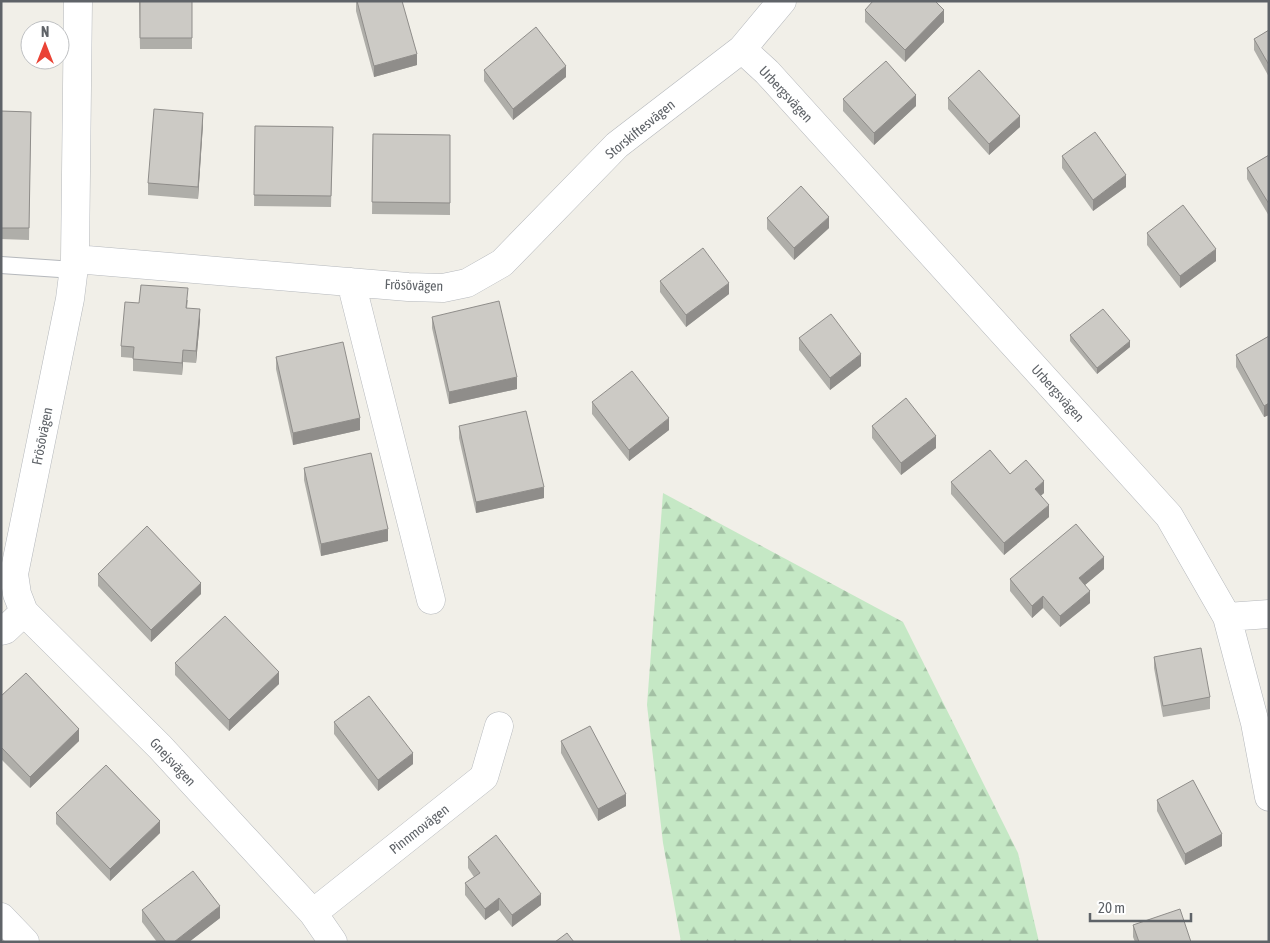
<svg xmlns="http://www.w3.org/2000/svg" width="1270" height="943" viewBox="0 0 1270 943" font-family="'Asap Condensed',sans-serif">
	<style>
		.forest { fill: url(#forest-firs) }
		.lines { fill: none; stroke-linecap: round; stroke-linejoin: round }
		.lane-casing { stroke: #b5b8bc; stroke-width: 18 }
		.street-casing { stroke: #b5b8bc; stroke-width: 29 }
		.secondary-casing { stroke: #b6babf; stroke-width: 29 }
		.lane { stroke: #fff; stroke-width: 16 }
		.street { stroke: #fff; stroke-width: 28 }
		.secondary { stroke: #fff; stroke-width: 28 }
		.wall { fill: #afaea9 }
		.shaded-wall { fill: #8f8d8a }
		.building { fill: #cccac5; stroke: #8f8d8a }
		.labels { text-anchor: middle; stroke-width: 4.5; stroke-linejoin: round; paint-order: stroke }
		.street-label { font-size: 14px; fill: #5f6368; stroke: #fff }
	</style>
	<defs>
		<pattern id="forest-firs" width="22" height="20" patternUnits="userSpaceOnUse" patternTransform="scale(1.25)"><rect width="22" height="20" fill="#c5e8c5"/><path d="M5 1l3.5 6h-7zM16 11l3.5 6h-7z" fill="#a3c0a4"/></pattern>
	</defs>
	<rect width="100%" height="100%" fill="#f1efe8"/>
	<path class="forest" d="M663,493L903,622L1018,853L1039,942H681L663,843L647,705Z"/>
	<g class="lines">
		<g class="lane-casing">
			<path id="lane" d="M1,265L74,270"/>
		</g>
		<g class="street-casing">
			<path id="street" d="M78,1L75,259L70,299L14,574L17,594L24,612L160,747L313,913L333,942
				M742,49L767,72L1169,516L1227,617L1255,723L1269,797
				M75,259L408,287L443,288L467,283L502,263L617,145L742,49L782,1
				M351,282L431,600
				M1227,617L1269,614
				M1,631L5,630L24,612
				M313,913L484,777L499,726"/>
		</g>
		<g class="secondary-casing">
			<path id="secondary" d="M1,917L25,942"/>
		</g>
		<use href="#lane" class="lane"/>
		<use href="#street" class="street"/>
		<use href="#secondary" class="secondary"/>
	</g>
	<path class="wall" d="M139,1H192V49H140Z
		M356,1H402L417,65L374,77L356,11Z
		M865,10L944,22L905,62L865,22Z
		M1269,30V77L1254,50V39Z
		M484,70L566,77L513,120L484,81Z
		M948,98L1020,127L989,155L948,109Z
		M843,99L916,106L874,145L843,111Z
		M1,111L31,112L29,240L1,239Z
		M203,124L198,199L148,195V183Z
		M255,126L333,127L331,207L254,206Z
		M373,134L450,135V215L372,214Z
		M1269,155V216L1247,179V168Z
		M1062,156L1126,187L1093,211L1062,168Z
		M767,218L829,228L794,260L767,229Z
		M1147,233L1216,261L1180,288L1147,245Z
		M660,281L729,294L686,327L660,292Z
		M188,300L187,308L200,320L196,363L183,362L182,375L133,371V358L121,357V346L139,303Z
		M432,317L517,389L449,404L432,328Z
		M1070,335L1130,347L1097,374L1070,341Z
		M1269,336V415L1264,417L1236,367V355Z
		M799,338L861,366L830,390L799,350Z
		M276,357L360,430L293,445L276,369Z
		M592,402L669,430L629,461L592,414Z
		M459,426L544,498L476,513L459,438Z
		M872,426L936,448L901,475L872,438Z
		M304,468L388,541L321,556L304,480Z
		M1010,474L1044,493L1040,496L1049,517L1004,555L951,494V482Z
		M1104,569L1085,585L1090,603L1060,627L1043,608L1032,618L1010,591V579Z
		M98,574L201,594L151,642L98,586Z
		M1154,657L1210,697V709L1163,717L1154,668Z
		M175,663L279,684L229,731L175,675Z
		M1,696L79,741L30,788L1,759Z
		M334,722L413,764L378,791L334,734Z
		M561,741L626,806L598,821L561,753Z
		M1157,800L1222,846L1185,865L1157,811Z
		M56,813L160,833L110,881L56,824Z
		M468,857L541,905L512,927L499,910L485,920L465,895V883L474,877L468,868Z
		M142,910L220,918L189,942H157L142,922Z
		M1133,925L1191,942H1135L1133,937Z"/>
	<path class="shaded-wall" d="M944,10V22L905,62V50Z
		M417,54V65L374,77V66Z
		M566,66V77L513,120V109Z
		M916,95V106L874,145V133Z
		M203,113V124L198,199V187Z
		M1020,116V127L989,155V144Z
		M1126,175V187L1093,211V200Z
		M829,217V228L794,260V248Z
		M1216,249V261L1180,288V276Z
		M729,283V294L686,327V315Z
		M200,309V320L196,363V351Z
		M1130,341V347L1097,374V368Z
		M183,350V362L182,375V363Z
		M861,354V366L830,390V378Z
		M517,377V389L449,404V392Z
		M1269,403V415L1264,417V406Z
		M360,418V430L293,445V433Z
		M669,418V430L629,461V450Z
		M936,436V448L901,475V463Z
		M1044,481V493L1035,501V489Z
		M544,487V498L476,513V502Z
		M1049,505V517L1004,555V543Z
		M388,529V541L321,556V544Z
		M1104,557V569L1079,590V578Z
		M201,583V594L151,642V630Z
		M1090,591V603L1060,627V616Z
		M1043,596V608L1032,618V606Z
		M279,672V684L229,731V720Z
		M79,729V741L30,788V777Z
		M413,753V764L378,791V780Z
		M626,794V806L598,821V809Z
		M160,821V833L110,881V869Z
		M1222,834V846L1185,865V854Z
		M541,894V905L512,927V915Z
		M499,898V910L485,920V909Z
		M220,906V918L189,942H174Z"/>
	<path class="building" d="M140,1H192V38H140Z
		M357,1H402L417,54L374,66Z
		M873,1H935L944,10L905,50L865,10Z
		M536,27L566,66L513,109L484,70Z
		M1269,30V65L1254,39Z
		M886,61L916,95L874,133L843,99Z
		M979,70L1020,116L989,144L948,98Z
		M154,109L203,113L198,187L148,183Z
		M1,111L31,112L29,228H1Z
		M255,126L333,127L331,196L254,195Z
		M1095,132L1126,175L1093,200L1062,156Z
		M373,134L450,135V203L372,202Z
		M1269,155V204L1247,168Z
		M801,186L829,217L794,248L767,218Z
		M1183,205L1216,249L1180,276L1147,233Z
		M703,248L729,283L686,315L660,281Z
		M141,285L188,288L186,308L200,309L196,351L183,350L182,363L133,359L134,347L121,346L125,302L139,303Z
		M499,301L517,377L449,392L432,317Z
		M1103,309L1130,341L1097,368L1070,335Z
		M831,314L861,354L830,378L799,338Z
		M1269,336V403L1264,406L1236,355Z
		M343,342L360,418L293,433L276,357Z
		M632,371L669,418L629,450L592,402Z
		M906,398L936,436L901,463L872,426Z
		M526,411L544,487L476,502L459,426Z
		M990,450L1010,474L1026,460L1044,481L1035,489L1049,505L1004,543L951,482Z
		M371,453L388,529L321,544L304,468Z
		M1076,524L1104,557L1079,578L1090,591L1060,616L1043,596L1032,606L1010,579Z
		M147,526L201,583L151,630L98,574Z
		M225,616L279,672L229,720L175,663Z
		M1201,648L1210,697L1163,706L1154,657Z
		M26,673L79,729L30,777L1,747V696Z
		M369,696L413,753L378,780L334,722Z
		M590,726L626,794L598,809L561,741Z
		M106,765L160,821L110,869L56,813Z
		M1193,780L1222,834L1185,854L1157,800Z
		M496,835L541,894L512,915L499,898L485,909L465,883L480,873L468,857Z
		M193,871L220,906L174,942H166L142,910Z
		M1180,909L1191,942H1139L1133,925Z
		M567,933L574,942H555Z"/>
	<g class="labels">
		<g class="street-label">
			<text transform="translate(786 94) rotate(47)" y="5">Urbergsvägen</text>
			<text transform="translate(640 129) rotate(-39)" y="5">Storskiftesvägen</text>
			<text transform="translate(414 285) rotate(2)" y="5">Frösövägen</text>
			<text transform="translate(1058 393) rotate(48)" y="5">Urbergsvägen</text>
			<text transform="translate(42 436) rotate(-79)" y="5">Frösövägen</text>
			<text transform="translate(173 762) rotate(47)" y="5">Gnejsvägen</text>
			<text transform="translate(419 829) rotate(-38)" y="5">Pinnmovägen</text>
		</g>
	</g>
	<rect width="1270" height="943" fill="none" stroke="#5f6368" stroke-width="5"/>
	<g transform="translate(45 45)"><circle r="24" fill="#ffffff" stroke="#bfc1c3"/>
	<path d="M0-4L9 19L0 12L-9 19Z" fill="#ea4335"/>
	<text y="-8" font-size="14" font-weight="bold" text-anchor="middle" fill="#5f6368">N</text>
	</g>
	<path d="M1090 913v8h101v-8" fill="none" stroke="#5f6368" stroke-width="2.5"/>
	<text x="1098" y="913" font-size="15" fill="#5f6368" stroke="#ffffff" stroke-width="4" paint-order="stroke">20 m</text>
</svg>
